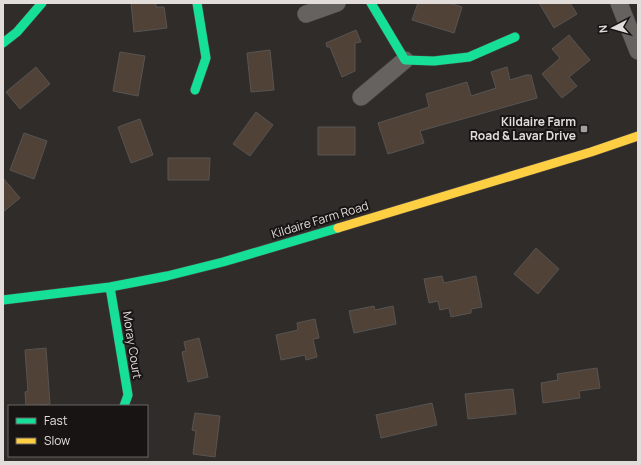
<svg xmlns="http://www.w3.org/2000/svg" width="641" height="465" viewBox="0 0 641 465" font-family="Manrope,sans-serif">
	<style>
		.building { fill: #514237; stroke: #575452 }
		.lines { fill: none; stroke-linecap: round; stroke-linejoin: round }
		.street-casing { stroke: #4c4947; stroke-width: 18 }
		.fast-casing { stroke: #4c4947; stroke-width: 10 }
		.slow-casing { stroke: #4c4947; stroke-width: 10 }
		.street { stroke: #656260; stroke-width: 17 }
		.fast { stroke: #16e098; stroke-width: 9 }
		.slow { stroke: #ffcf43; stroke-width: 9 }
		.poi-dot { fill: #a49f9c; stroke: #181413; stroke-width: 1.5 }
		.labels { text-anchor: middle; stroke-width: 4; stroke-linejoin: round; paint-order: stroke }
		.poi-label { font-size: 12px; font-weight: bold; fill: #e2ddda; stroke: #181413; text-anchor: end }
		.street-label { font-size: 12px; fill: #e2ddda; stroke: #181413 }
	</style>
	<rect width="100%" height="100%" fill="#302c2a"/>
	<path class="building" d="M131,3H156V7H164L167,28L134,32Z
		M418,3H449L462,7L454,33L412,20Z
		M539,3H570L577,14L554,28Z
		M356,30L361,42L355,43V71L342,77L330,47H327L326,43Z
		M569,35L590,60L569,77L577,86L562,98L542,74L560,58L552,49Z
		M270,50L274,90L251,92L247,53Z
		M120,52L145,56L138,96L113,91Z
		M36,67L50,84L20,109L6,92Z
		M507,67L510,80L526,75H531L537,98L420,131L424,143L388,154L378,123L429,107L426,94L467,82L471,96L496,88L491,72Z
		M256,112L273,125L250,156L233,144Z
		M140,119L153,155L131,163L118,127Z
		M318,127H355V155H318Z
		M24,133L47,141L34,179L10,170Z
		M168,158H210L209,180H168Z
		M3,178L20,198L3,212Z
		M536,248L559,269L538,294L514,274Z
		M442,276L444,283L476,276L482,307L471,309V313L451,317L449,308L440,310L438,301L429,303L424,279Z
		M374,306L375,310L393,306L396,324L354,333L349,311Z
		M315,319L319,338L313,339L317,357L306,360L305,355L281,360L276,335L298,330L297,323Z
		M199,338L208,377L188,382L182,352L186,351L184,342Z
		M46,348L50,404L26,406L25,392L28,391L25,350Z
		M597,368L600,388L579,391L580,398L543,403L541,383L558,380L557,374Z
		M513,389L516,414L468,419L465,394Z
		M432,403L437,425L381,438L376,415Z
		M195,413L220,416L215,457L193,454L196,431L192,430Z"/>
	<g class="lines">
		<g class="street-casing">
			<path id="street" d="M619,3L638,51
				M306,14L337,3
				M361,97L405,60"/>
		</g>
		<g class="fast-casing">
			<path id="fast" d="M371,3L405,60L434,61L469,57L515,37
				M3,43L17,32L42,3
				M195,90L206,58L197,3
				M110,287L128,395L124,406
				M3,300L110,287L167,276L223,262L338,228"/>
		</g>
		<g class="slow-casing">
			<path id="slow" d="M338,228L591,152L638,136"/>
		</g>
		<use href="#street" class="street"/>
		<use href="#fast" class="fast"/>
		<use href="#slow" class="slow"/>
	</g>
	<rect class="poi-dot" x="580" y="125" width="8" height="8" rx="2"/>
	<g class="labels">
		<g class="poi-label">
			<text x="576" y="126">Kildaire Farm<tspan x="576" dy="14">Road &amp; Lavar Drive</tspan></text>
		</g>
		<g class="street-label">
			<text transform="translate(320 220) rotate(-17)" y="4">Kildaire Farm Road</text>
			<text transform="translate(132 345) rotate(81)" y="4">Moray Court</text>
		</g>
	</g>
	<rect width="641" height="465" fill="none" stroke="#e2ddda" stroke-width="8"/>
	<rect x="8" y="405" width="140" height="52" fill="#181413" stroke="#696463"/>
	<rect x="16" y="418" width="20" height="6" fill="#16e098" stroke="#696463"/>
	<text x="44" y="425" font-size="12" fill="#e2ddda">Fast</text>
	<rect x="16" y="438" width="20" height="6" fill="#ffcf43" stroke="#696463"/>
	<text x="44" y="445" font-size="12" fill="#e2ddda">Slow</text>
	<g transform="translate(613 28) rotate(264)" stroke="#181413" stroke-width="3" paint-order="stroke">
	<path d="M0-3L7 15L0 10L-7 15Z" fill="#e2ddda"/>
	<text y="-6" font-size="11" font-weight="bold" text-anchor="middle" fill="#e2ddda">N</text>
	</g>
</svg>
